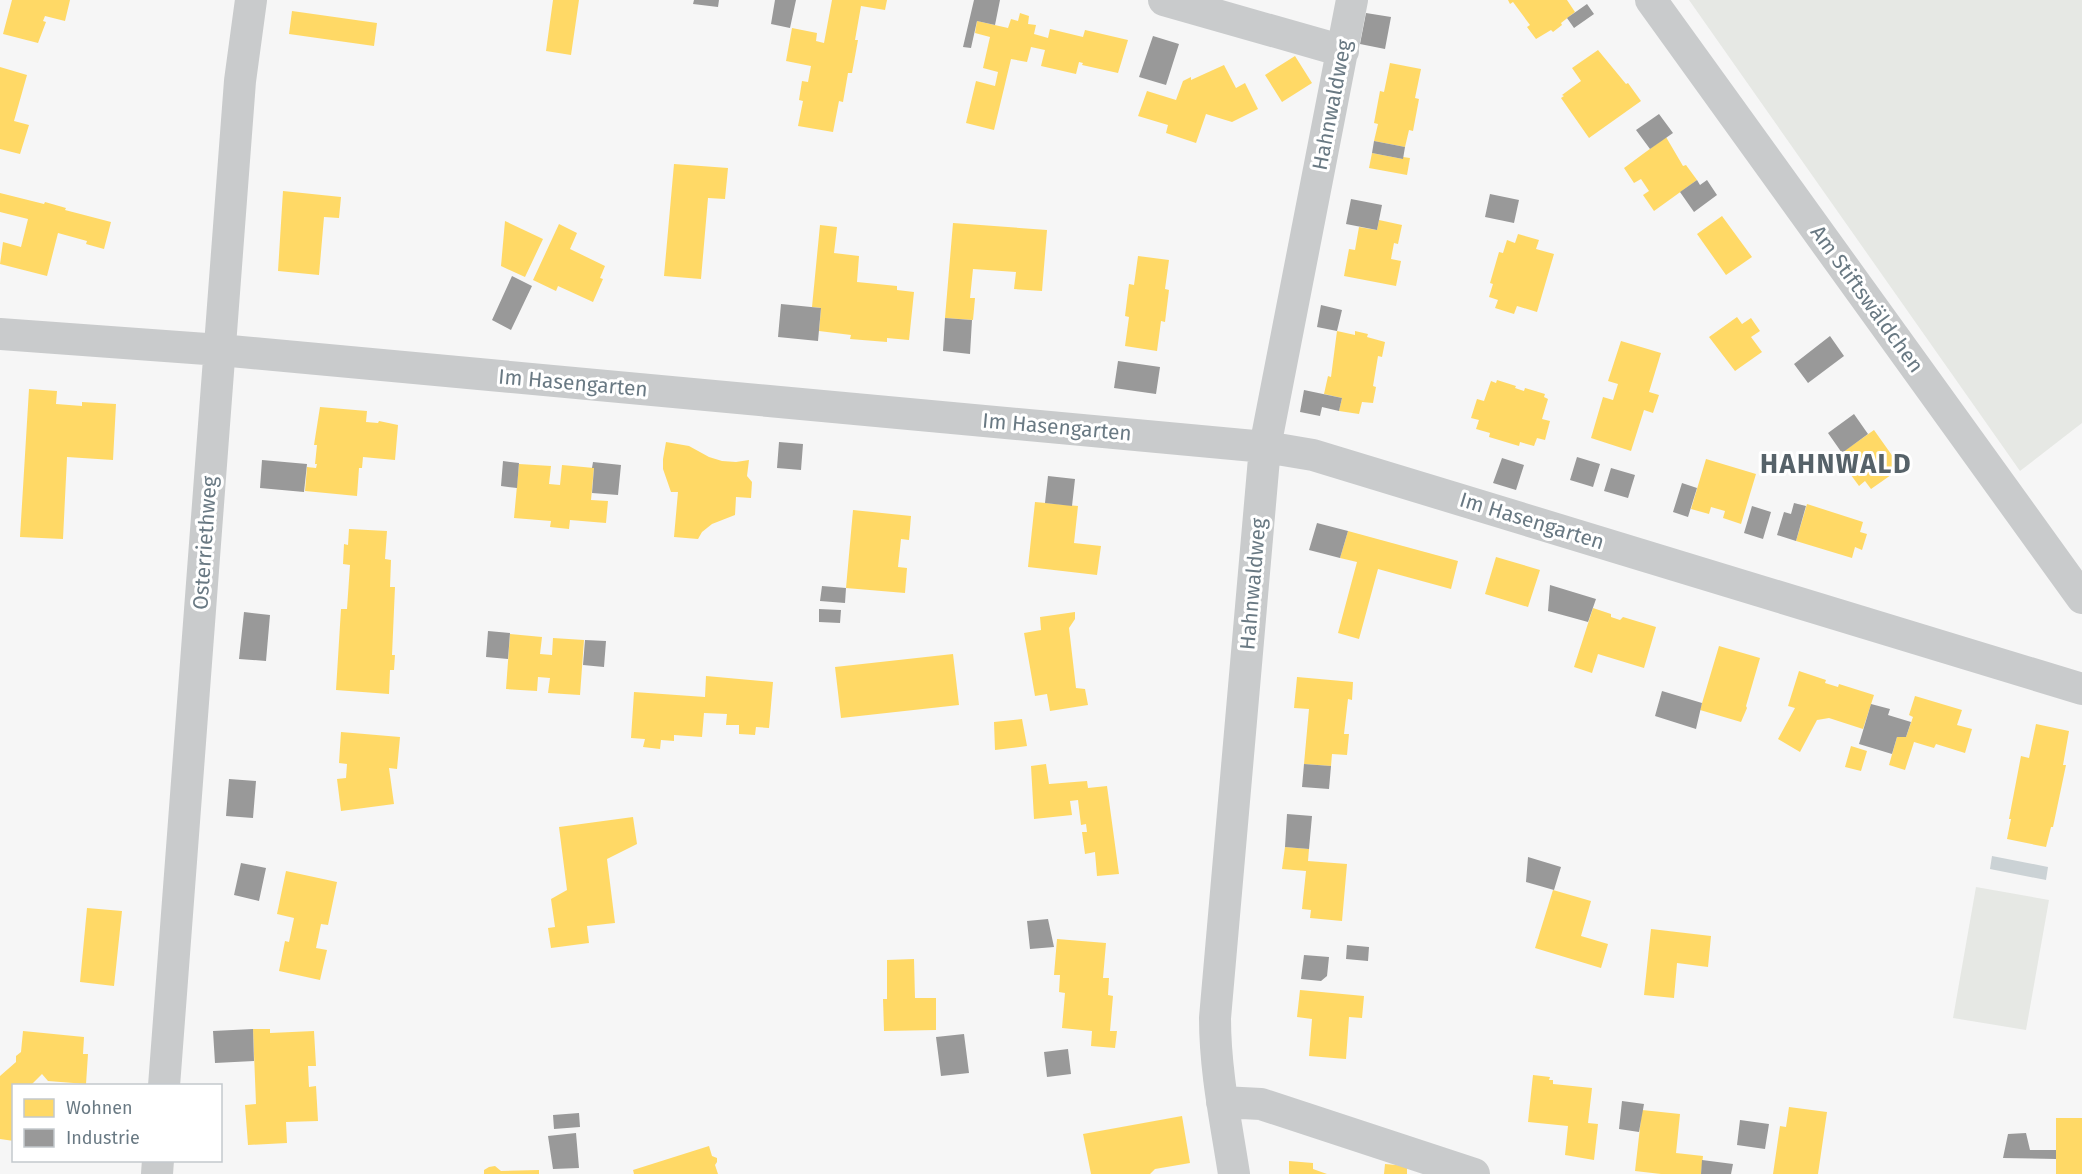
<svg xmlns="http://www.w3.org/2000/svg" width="2082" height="1174" viewBox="0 0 2082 1174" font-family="'Fira Sans',sans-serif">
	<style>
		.green { fill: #e6e8e4 }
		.water { fill: #cbd2d5 }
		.homes { fill: #ffd966 }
		.industry { fill: #999 }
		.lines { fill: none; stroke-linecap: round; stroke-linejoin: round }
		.minor { stroke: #c9cbcc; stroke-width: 32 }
		.labels { text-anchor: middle; stroke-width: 6; stroke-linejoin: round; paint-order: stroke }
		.street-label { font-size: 21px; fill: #697983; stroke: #fff }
		.district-label { font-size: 27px; font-weight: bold; letter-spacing: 1.5px; fill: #566269; stroke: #fff }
	</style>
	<rect width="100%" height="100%" fill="#f6f6f6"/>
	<path class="green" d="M1689,0H2082V423L2020,471Z
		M1976,887L2049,900L2026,1030L1953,1018Z"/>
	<path class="water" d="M1992,856L2048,867L2046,880L1990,869Z"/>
	<path class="homes" d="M12,0H70L65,21L45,16L43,21L46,22L38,43L3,34Z
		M553,0H579L571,55L546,51Z
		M832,0H887L885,10L861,6L855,40H858L852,73H848L843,102L839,101L833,132L798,126L803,101L799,100L802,81L808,82L811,66L786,61L792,28L817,33L816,41L824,43Z
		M1508,0H1567L1575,12L1561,23L1562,25L1553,32L1551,30L1536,39L1527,27L1530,25L1513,2L1510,4Z
		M292,11L377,23L374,46L289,34Z
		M1020,13L1029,16L1028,24L1036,25L1034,34L1048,38L1050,29L1083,37L1085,30L1128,40L1118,73L1082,65L1083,63L1079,62L1076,74L1041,66L1045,50L1031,47L1027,62L1011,59L994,130L966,123L976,81L995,86L998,72L983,68L990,37L975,33L977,21L1008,28L1011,19L1018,21Z
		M1598,50L1626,84L1628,83L1641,101L1589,138L1561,98L1564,96L1562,95L1581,81L1572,68Z
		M1295,56L1312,83L1282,102L1265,75Z
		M1390,63L1421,69L1415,98L1419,99L1413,131L1409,130L1405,147L1374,141L1378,124L1374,123L1380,91L1384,92Z
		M1224,65L1236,88L1245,83L1258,109L1232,122L1206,114L1196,143L1166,133L1168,125L1138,116L1147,91L1176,100L1183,81L1191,77V80Z
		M0,67L27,75L14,121L29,125L20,154L0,149Z
		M1666,137L1683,166L1686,165L1697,180L1654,211L1643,195L1649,191L1641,179L1634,183L1624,168Z
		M1372,153L1403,159V157L1410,158L1407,175L1369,168Z
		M674,164L728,168L725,199L708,198L701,279L664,276Z
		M283,191L341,197L339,218L324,217L319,275L278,271Z
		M0,193L44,204L45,202L66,208L65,210L111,222L104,249L86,244L87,241L58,233L47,276L0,264L3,242L21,247L28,219L0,212Z
		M1722,216L1752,257L1726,275L1697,234Z
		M1379,220L1402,225L1398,244L1394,243L1391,259L1401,261L1396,286L1344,276L1349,249L1355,250L1359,227L1377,230Z
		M505,221L543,239L525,277L501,266Z
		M953,223L1047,230L1042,291L1014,289L1016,272L973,269L970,298H975L973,320L945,318Z
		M559,224L577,233L570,249L605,266L600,278L603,279L593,302L558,286L556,291L533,280Z
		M820,225L837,227L834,253L859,256L857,282L897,286V290L914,292L909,340L887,338V342L850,339L851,335L819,331L821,308L812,307Z
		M1518,234L1539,240L1536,249L1554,254L1537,312L1517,306L1514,314L1495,308L1498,300L1489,297L1493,284L1490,283L1499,252L1503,253L1507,240L1515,243Z
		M1138,256L1169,260L1165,289L1169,290L1165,322L1161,321L1157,351L1125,346L1129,317L1125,316L1129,284L1134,285Z
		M1737,317L1742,324L1751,318L1760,331L1751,337L1762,352L1735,371L1709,337Z
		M1337,331L1355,335V331L1368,334L1367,337L1385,342L1382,357L1378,356L1373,386L1376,387L1373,403L1362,402L1359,414L1339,411L1342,398L1324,394L1328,376L1331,377Z
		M1621,341L1661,353L1649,392L1659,395L1653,413L1644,410L1631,451L1591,438L1603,397L1613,400L1618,384L1608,381Z
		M1497,380L1516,386L1515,388L1524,391L1525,388L1545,394L1544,397L1548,399L1542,419L1550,421L1545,440L1537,438L1534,446L1520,442L1519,446L1489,437L1490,433L1476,429L1479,420L1471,418L1477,399L1484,401L1491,381L1496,383Z
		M29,389L57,391L56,404L82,406V402L116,404L113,460L67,457L63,539L20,537Z
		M320,407L367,411L366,422L378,423L379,421L398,425L395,460L363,457L362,468H359L357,496L305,491L307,467L316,468L317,464H315L317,445H314Z
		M1874,430L1901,468L1871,489L1865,481L1859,486L1837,456Z
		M666,442L689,446L709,457L722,461L736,462L749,460L747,476L752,482L751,498L736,497L735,515L712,524L702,532L698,539L674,537L678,492H671L663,469V459Z
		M1706,459L1756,474L1741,524L1723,518L1725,511L1711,507L1709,514L1691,509Z
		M519,464L551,466L549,484L560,485L562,465L594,468L591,500L608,501L606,523L570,520L569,529L550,527L551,521L514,518Z
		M1035,502L1078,506L1074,543L1101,546L1097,575L1028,567Z
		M1807,504L1863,522L1860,532L1867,534L1862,550L1855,547L1852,558L1796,541Z
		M853,510L911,516L909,540L901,539L898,567L907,568L905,593L846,588Z
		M349,529L387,531L385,559L391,560L390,587H395L392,655H395L394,670H390L389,694L336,690L341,609H347L350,565L343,564L344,544L348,545Z
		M1348,531L1458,561L1451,589L1378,569L1359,639L1338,633L1357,562L1340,558Z
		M1496,557L1540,570L1528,607L1485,594Z
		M1593,608L1611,614V617L1620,620L1623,617L1656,627L1644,668L1598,654L1592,673L1574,667Z
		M1075,612V619L1069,628L1076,688L1085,689L1088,705L1050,711L1047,694L1035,696L1024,633L1041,630L1040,617Z
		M510,634L542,637L540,654L552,655L553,638L584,640L580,695L548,693L550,678L538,677L537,691L506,689Z
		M1719,646L1760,658L1746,706L1747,708L1741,722L1700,710Z
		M953,654L959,705L841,718L835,667Z
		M1799,671L1826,680L1825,683L1838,687L1839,684L1874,695L1863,729L1829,718L1817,720L1800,752L1778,739L1795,708L1788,706Z
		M706,676L773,682L769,728L756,727L755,735L739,734V725H726L727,714L704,713L702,737L674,735V741L661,740L660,749L643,747L645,739L631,738L634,692L705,697Z
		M1297,677L1353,682L1352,700L1348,699L1344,734H1349L1347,755L1332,754L1331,766L1304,764L1309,709L1294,708Z
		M1915,696L1962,710L1957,725L1972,729L1965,753L1936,744L1934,748L1914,742L1905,770L1889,765L1897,737H1906L1913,717L1909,715Z
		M1022,719L1027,746L995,750L994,722Z
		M2036,724L2069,731L2063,765H2066L2053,827H2051L2046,847L2007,839L2011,819H2009L2021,756L2029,758Z
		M341,732L400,737L397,769L389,768L394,804L341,811L337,779L346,778L347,764L339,763Z
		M1851,746L1867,751L1861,771L1845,767Z
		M1046,764L1049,784L1087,781L1088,788L1107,786L1119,874L1097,876L1095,852L1085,854L1082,832H1087L1086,824L1081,825L1078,800L1070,801L1072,815L1034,819L1031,766Z
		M633,817L637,844L607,859L615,923L587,926L589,943L551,948L548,928L555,927L551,899L567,890L559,827Z
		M1285,847L1309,849L1308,861L1347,864L1342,921L1310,918L1311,910L1302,909L1306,871L1282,869Z
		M286,871L337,882L328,925L321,924L316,948L327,950L320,980L279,971L285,941L289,942L294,918L277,914Z
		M1553,890L1591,901L1581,936L1608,944L1601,968L1535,948Z
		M87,908L122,911L114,986L80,982Z
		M1651,929L1711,936L1708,967L1677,963L1674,998L1644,995Z
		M1057,939L1106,943L1103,978H1109L1108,995L1113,996L1110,1031H1117L1115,1048L1091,1046L1092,1031L1062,1028L1065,993L1059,992L1060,975H1054Z
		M914,959L915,998H936V1030L884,1031L883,999H887V960Z
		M1300,990L1364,996L1362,1018L1349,1017L1346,1059L1309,1056L1312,1019L1297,1017Z
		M253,1029H270V1033L314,1031L316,1066H308L309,1087L316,1086L318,1121L286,1122L287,1143L248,1145L245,1105L256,1104Z
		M23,1031L84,1037L83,1054H88L86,1084L48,1081L42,1074L30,1086H14V1141L0,1139V1076L16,1062V1056L21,1052Z
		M1533,1075L1550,1077L1549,1080H1553V1084L1592,1088L1588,1123L1598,1124L1594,1160L1565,1155L1568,1126L1528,1122Z
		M1789,1107L1827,1112L1818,1174H1773L1780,1126L1786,1127Z
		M1642,1110L1680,1114L1676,1153L1703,1156L1701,1174H1661L1635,1171Z
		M1182,1116L1190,1163L1155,1169L1150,1174H1091L1083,1134Z
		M2056,1118H2082V1174H2056Z
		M709,1146L712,1156L717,1158V1162L715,1165L718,1174H634L633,1170Z
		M1289,1161L1313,1163V1169L1327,1174H1289Z
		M1385,1164L1407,1166V1174H1384Z
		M495,1166L501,1171L539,1170V1174H484V1170L489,1167Z"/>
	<path class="industry" d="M694,0H719L718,7L693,4Z
		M775,0H796L790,28L771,24Z
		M974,0H1000L995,25L977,21L971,48L963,47Z
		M1587,4L1594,14L1574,28L1567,18Z
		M1366,13L1391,17L1385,49L1360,44Z
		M1153,36L1179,44L1166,85L1139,77Z
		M1659,114L1673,133L1650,149L1636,130Z
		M1374,141L1405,147L1403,159L1372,153Z
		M1697,180L1700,185L1707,180L1717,195L1694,212L1680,192Z
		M1490,194L1519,200L1514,223L1485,217Z
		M1351,199L1382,205L1377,230L1346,224Z
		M512,276L532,286L511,330L492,320Z
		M781,304L821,308L818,341L778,337Z
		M1321,305L1342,310L1337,331L1317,327Z
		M945,318L972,320L970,354L943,351Z
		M1830,336L1844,356L1808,383L1794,364Z
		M1118,361L1160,367L1156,394L1114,388Z
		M1304,390L1342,398L1339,411L1322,407L1320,416L1300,412Z
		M1854,414L1868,434L1842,453L1828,433Z
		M779,442L803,444L801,470L777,468Z
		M1577,457L1600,464L1593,487L1570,480Z
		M1502,458L1524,465L1516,490L1493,483Z
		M262,460L307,464L304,492L260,488Z
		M503,461L519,463L517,488L501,486Z
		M593,462L621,465L618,495L592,493L594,468H592Z
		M1611,468L1635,475L1628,498L1604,491Z
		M1048,476L1075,479L1072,506L1045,503Z
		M1682,483L1697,488L1688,517L1673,512Z
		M1794,503L1806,506L1796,541L1777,535L1784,512L1791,514Z
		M1752,506L1771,512L1763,539L1744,533Z
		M1317,523L1348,531L1340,558L1309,550Z
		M1550,585L1596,599L1588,622L1548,611Z
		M822,586L846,588L845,603L820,601Z
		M819,609L841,610L840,623L819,622Z
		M244,612L270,615L266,661L239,659Z
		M488,631L510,633L508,659L486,657Z
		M585,640L606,641L604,667L583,665Z
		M1662,691L1702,703L1696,729L1655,716Z
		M1871,704L1890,709L1888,715L1911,722L1906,737H1897L1892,754L1859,744Z
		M1304,764L1331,766L1329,789L1302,787Z
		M229,779L256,781L253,818L226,816Z
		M1287,814L1312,816L1309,849L1285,847Z
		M1528,857L1561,867L1554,890L1526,882Z
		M241,863L266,868L259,901L234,895Z
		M1048,919L1054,947L1030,949L1027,921Z
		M1347,945L1369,947L1368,961L1346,959Z
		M1304,955L1329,957L1327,976L1321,981L1301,979Z
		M253,1029L254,1061L215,1063L213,1031Z
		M964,1034L969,1073L941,1076L936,1037Z
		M1068,1049L1071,1074L1047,1077L1044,1052Z
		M1622,1101L1644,1104L1639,1132L1619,1129Z
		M579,1113L580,1127L554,1129L553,1115Z
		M1740,1120L1769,1124L1765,1149L1737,1145Z
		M576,1133L579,1168L553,1169L548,1136Z
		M2026,1133L2030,1150H2056V1159L2003,1158L2008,1134Z
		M1702,1160L1733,1164L1731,1174H1701Z"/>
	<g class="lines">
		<path class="minor" d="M1164,0L1343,51
			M1651,0L2082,598
			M0,334L220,350L1265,447L1313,455L2082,689
			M164,1086L240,81L251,0
			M1222,1102L1261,1104L1474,1174
			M157,1174L158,1160
			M1234,1174C1226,1122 1215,1071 1215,1018L1265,447L1352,0"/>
	</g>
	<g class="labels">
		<g class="street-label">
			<text transform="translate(1332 105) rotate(-79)" y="7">Hahnwaldweg</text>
			<text transform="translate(1867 299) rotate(54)" y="7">Am Stiftswäldchen</text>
			<text transform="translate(573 383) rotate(5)" y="7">Im Hasengarten</text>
			<text transform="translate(1057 427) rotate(5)" y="7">Im Hasengarten</text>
			<text transform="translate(1532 521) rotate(17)" y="7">Im Hasengarten</text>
			<text transform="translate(205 543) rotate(-86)" y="7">Osterriethweg</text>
			<text transform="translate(1253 584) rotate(-85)" y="7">Hahnwaldweg</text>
		</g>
		<g class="district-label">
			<text x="1836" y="473">HAHNWALD</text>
		</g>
	</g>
	<rect x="12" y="1084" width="210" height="78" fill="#ffffff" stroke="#c3c9cd" stroke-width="1.5"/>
	<rect x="24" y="1099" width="30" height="18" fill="#ffd966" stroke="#c3c9cd" stroke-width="1.5"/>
	<text x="66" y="1114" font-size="18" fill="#697983">Wohnen</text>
	<rect x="24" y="1129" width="30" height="18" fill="#999999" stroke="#c3c9cd" stroke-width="1.5"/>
	<text x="66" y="1144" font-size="18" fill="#697983">Industrie</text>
</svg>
